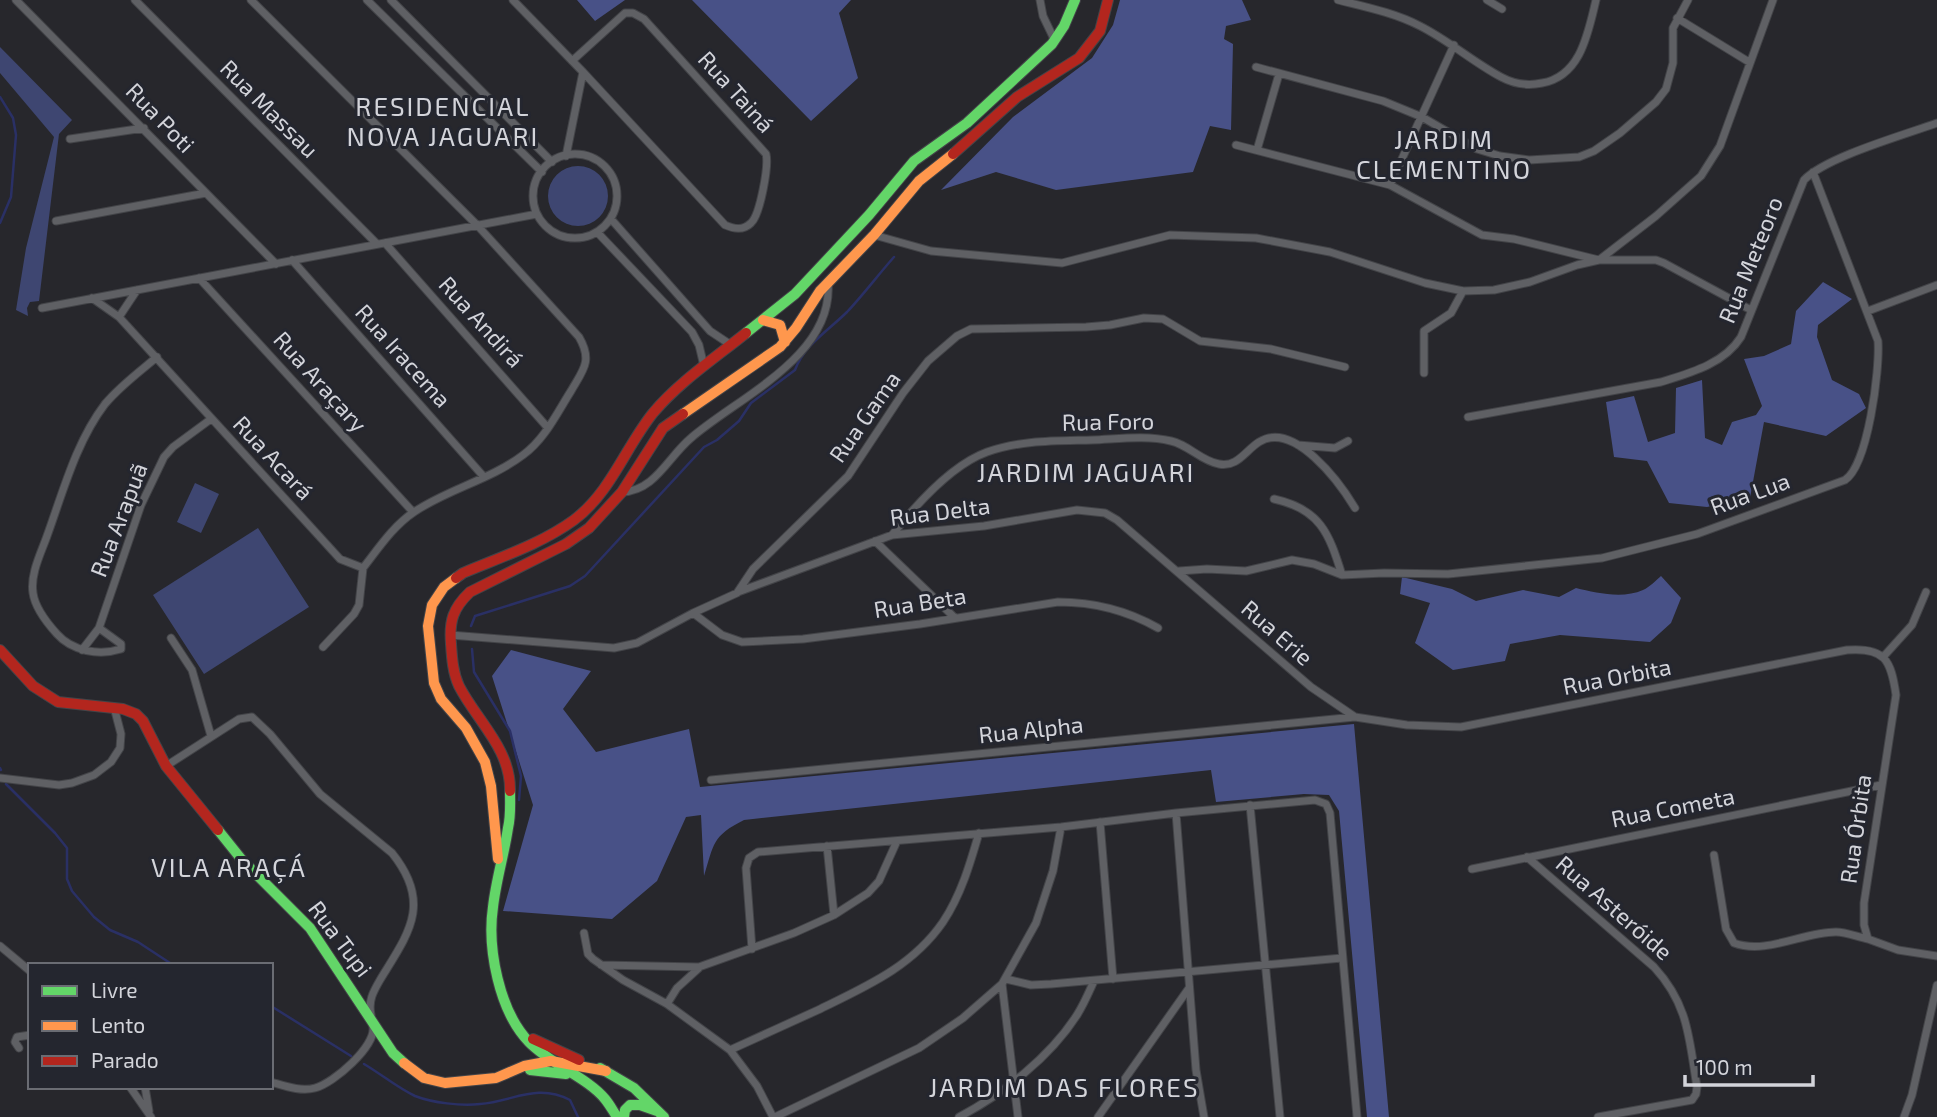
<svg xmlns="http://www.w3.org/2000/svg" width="1937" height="1117" viewBox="0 0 1937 1117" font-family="'Exo 2',sans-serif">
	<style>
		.green { fill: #3e4671 }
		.forest { fill: #485187 }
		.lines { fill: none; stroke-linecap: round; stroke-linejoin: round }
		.stream { stroke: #2a3065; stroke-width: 2.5 }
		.street-casing { stroke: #434448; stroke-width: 9 }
		.fast-casing { stroke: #434448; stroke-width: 12 }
		.slow-casing { stroke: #434448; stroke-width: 12 }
		.jam-casing { stroke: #434448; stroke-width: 12 }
		.street { stroke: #5f6064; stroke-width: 7 }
		.fast { stroke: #63d668; stroke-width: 10 }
		.slow { stroke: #ff974d; stroke-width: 10 }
		.jam { stroke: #b3261e; stroke-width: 10 }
		.labels { text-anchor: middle; stroke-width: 6; stroke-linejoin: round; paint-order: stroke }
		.street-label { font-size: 23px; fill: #d3d4da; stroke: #24262f }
		.quarter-label { font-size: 26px; letter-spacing: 2px; fill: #d3d4da; stroke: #24262f }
	</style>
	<rect width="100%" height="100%" fill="#27272c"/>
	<path class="green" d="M0,47L72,120L59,134L39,301L30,302L27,308L28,316L16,310L26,248L54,137L0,73Z
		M548 196a30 30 0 1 1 60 0a30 30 0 1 1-60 0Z
		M195,483L219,494L201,533L177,522Z
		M258,528L309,607L204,674L153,595Z"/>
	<path class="forest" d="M577,0H625L595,21Z
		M692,0H851L839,13L858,78L811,121Z
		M1120,0H1242L1251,20L1226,26L1224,39L1233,44L1231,130L1210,126L1193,172L1056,190L996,172L941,190L1013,117L1092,58L1113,25Z
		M1823,282L1852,299L1818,325L1817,337L1832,380L1859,394L1866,408L1826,436L1764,422L1750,498L1707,507L1669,503L1647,461L1614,457L1606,402L1634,396L1648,442L1675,433L1676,388L1702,380L1705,438L1722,445L1732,422L1756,415L1762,406L1744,359L1764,356L1791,344L1796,311Z
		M1661,576L1681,598L1671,623L1650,642L1560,635L1510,644L1505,661L1453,670L1415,643L1430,603L1400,594L1402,577L1452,589L1476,601L1523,590L1559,597L1576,588C1596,593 1623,599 1643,590C1650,587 1656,580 1661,576Z
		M511,650L591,671L563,709L596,752L689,729L700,787L1354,724L1389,1117H1367L1339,811L1329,795L1304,794L1216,802L1211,770L744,820C712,836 714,844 704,876L701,815L686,817L657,881L612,919L503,911L533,805L492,676Z"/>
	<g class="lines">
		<path class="stream" d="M0,97L13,118L16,135L11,197L0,223
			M471,626L475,616L570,586L585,576L704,447L717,440L739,421L751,403L795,370C804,345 829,330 847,312C863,295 878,275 894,257
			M472,649L474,672L510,731L521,776L519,800
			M0,768L1,770
			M6,784L55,833L67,848V879L72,891L94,917L110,930L138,942L173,965
			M271,1006L351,1056
			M364,1064C381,1074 398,1088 415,1096C433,1103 461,1106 480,1104C514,1101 537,1083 570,1100L578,1117"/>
		<g class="street-casing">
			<path id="street" d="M16,0L276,264
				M135,0L377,244
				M367,0L542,172
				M391,0L552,162
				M513,0L583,72L566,156
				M1040,0L1043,16L1055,41
				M1338,0C1366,7 1395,13 1420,26C1448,40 1473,62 1501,77C1514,84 1528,86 1542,83C1581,76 1588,33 1596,0
				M1487,0L1502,9
				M1677,18L1749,62
				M572,61L625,13H633L644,19L766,154C769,166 760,215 751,223C743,231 734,229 725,225L583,72
				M1256,67L1383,101L1422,117L1477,149L1500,156L1529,160L1579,157L1594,151L1620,133L1656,102L1666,89L1673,63V28L1688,0
				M70,139L144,128
				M1236,145L1390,185L1482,235L1514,239L1599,260H1656L1664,263L1751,310
				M1257,150L1279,74
				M533 196a42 42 0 1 1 84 0a42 42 0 1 1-84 0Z
				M1390,185L1454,45
				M611,219L710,331L731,345
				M56,221L206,193
				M597,232L692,332L699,345L704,366
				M874,235L931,251L1062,263L1170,235L1256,238L1330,252L1425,283L1463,291L1494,290L1530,282L1577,265L1599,260L1656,216L1701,176L1720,146L1773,0
				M385,243L548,428
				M292,260L484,477
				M199,278L413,512
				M92,298L119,317L340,559L363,568C378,549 393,526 414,512C448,489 490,480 523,455C545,439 557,413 571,391C583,370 593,361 579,337L477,225L251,0
				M42,308L537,214
				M1868,311L1937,285
				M119,317L137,290
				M1424,373V331L1451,313L1463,291
				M1468,417L1661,382C1690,373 1724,364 1741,337L1804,180C1826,157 1904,135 1937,123
				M1298,445L1335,448L1348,441
				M622,492C655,491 668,457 691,438C737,398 834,356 828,283
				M1274,499C1320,509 1329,533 1342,575
				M892,535C915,506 951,465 987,452C1020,440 1057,441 1092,440C1118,439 1146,435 1171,441C1189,445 1201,461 1219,464C1237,468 1246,450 1259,442C1294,420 1340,483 1355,508
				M875,541L955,618
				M1179,571L1207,569L1246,571L1292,560L1314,564L1342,575L1384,573L1448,574L1602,558L1697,534L1845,480C1868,465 1880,370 1878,341L1813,172
				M738,592L892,535L984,526L1077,510L1105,513L1117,520L1311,687L1355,717
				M693,613L722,635L742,642L803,639L920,624L1058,602C1093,602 1128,611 1158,628
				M99,628L121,644V649C99,656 72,651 57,634C47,623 35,608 33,593C30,574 41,553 47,536C63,492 76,442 105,404C120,386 139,372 157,357
				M450,635L614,648L637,643L693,613L737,593L753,569L848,476L903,393L928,361L957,336L971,329L1086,327L1110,325L1144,318L1163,319L1200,341L1271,349L1345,367
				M171,638L192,670L211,736
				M323,647L354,614L359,605L363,568
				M82,650L99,628L141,505L164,457L173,447L211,419
				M1884,656L1912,625L1926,592
				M166,766L239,719L252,717L270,734L320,794L392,853C433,904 408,934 380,980C373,992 368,1001 371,1015
				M0,778L59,785L72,783L94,775L111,762L120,748L121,734L114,707
				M711,780L1355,717L1407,725L1461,727L1847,650C1885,647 1891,660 1896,695L1864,903V925L1868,939L1898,950L1937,956
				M1250,805L1280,1117
				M1176,813L1196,1070L1204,1117
				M1100,822L1113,979
				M827,846L834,915
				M1714,855L1726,929L1734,943C1766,955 1803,932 1836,932C1846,932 1858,937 1868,939
				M1527,857L1654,967C1689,1005 1689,1039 1697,1087L1696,1094L1692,1100L1598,1117
				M1472,869L1881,785
				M584,933L588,954L593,959L623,980L667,1004L730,1050L757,1086L773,1117
				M0,946L30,971
				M752,949L746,868L749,858L758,852L1061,827L1176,813L1315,800L1326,804L1330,813L1357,1117
				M601,965L699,967L794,933L834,915L868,893L879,881L897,841
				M1006,979L1031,985L1051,984L1342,958
				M1002,984L1018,1117
				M667,1004L677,988L699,968
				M19,1048L15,1042L17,1037L30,1035
				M730,1050C759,1037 789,1023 818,1010C865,987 912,967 943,922C961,895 970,864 979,833
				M271,1082C285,1086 301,1092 315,1088C334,1083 376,1046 373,1027
				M130,1087L151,1117
				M145,1087L149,1111
				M775,1117L919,1048L963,1018L1002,984L1036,923L1053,871L1061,827
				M959,1117C1003,1094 1050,1057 1077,1015C1084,1004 1089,992 1094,981
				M1098,1117L1189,988
				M1904,1117L1912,1095L1937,985"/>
		</g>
		<g class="fast-casing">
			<path id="fast" d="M746,333L795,294L869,215L914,161L967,123L1052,44L1064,26L1075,0
				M510,791C510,803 511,816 508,828C504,855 496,880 493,907C487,948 499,1011 529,1042C550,1064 588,1078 605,1099C610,1105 613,1111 617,1117
				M218,830L242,860L310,928L393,1053L404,1063
				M600,1068L634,1088L664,1117
				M530,1070L566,1074
				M624,1117L625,1110L630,1105H640L657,1111"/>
		</g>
		<g class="slow-casing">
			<path id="slow" d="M763,320L780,325L785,342
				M683,414L780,347L796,328L820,291L874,235L919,181L953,154
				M456,578L444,587L432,605L428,626L434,683L441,699L466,728L485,762L491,786L498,859
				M404,1063L424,1078L445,1083L496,1078L524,1066L551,1061L606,1071"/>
		</g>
		<g class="jam-casing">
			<path id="jam" d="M953,154L1017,97L1079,58L1100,31L1108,0
				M456,578L463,573C501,557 541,544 574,520C611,492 625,448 653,413C679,382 715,358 746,333
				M0,650L33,686L58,702L123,709L136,714L143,721L166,766L218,830
				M510,791C511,749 477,721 459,686C453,673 452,659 451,644C449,621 453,608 470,592L566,544L589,528L622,492L663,428L683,414
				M533,1039L579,1060"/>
		</g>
		<use href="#street" class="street"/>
		<use href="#fast" class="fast"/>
		<use href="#slow" class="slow"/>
		<use href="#jam" class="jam"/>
	</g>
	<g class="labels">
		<g class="street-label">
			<text transform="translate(736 92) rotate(48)" y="8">Rua Tainá</text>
			<text transform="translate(269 109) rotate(45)" y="8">Rua Massau</text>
			<text transform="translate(160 118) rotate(46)" y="8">Rua Poti</text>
			<text transform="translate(1751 260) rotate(-68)" y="8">Rua Meteoro</text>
			<text transform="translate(481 322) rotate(48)" y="8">Rua Andirá</text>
			<text transform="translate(403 356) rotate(48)" y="8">Rua Iracema</text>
			<text transform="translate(320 382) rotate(48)" y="8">Rua Araçary</text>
			<text transform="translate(865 417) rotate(-55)" y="8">Rua Gama</text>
			<text transform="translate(1108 422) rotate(-1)" y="8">Rua Foro</text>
			<text transform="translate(273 458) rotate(47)" y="8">Rua Acará</text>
			<text transform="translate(1750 494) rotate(-20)" y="8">Rua Lua</text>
			<text transform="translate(940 512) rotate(-7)" y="8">Rua Delta</text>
			<text transform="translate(119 520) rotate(-69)" y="8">Rua Arapuã</text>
			<text transform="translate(920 603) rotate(-9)" y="8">Rua Beta</text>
			<text transform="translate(1277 633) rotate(41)" y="8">Rua Erie</text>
			<text transform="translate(1617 677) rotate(-11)" y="8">Rua Orbita</text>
			<text transform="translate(1031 730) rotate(-6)" y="8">Rua Alpha</text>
			<text transform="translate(1673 808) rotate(-11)" y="8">Rua Cometa</text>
			<text transform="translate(1856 829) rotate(-82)" y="8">Rua Órbita</text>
			<text transform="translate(1614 908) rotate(41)" y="8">Rua Asteróide</text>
			<text transform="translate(340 939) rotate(53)" y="8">Rua Tupi</text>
		</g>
		<g class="quarter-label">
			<text x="443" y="116">RESIDENCIAL<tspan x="443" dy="30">NOVA JAGUARI</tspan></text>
			<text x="1444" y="149">JARDIM<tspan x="1444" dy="30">CLEMENTINO</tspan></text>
			<text x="1086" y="482">JARDIM JAGUARI</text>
			<text x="229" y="877">VILA ARAÇÁ</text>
			<text x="1064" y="1097">JARDIM DAS FLORES</text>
		</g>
	</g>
	<rect x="28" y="963" width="245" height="126" fill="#24262f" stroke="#6a6c73" stroke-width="2"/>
	<rect x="42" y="986" width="35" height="10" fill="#63d668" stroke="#6a6c73" stroke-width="2"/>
	<text x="91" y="998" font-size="21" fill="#d3d4da">Livre</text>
	<rect x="42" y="1021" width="35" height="10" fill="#ff974d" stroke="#6a6c73" stroke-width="2"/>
	<text x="91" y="1033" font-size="21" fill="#d3d4da">Lento</text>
	<rect x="42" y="1056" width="35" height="10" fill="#b3261e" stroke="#6a6c73" stroke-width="2"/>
	<text x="91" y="1068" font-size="21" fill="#d3d4da">Parado</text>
	<path d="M1685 1075v10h128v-10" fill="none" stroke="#d3d4da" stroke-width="3.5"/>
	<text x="1696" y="1075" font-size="21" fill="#d3d4da" stroke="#24262f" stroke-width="5" paint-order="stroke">100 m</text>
</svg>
